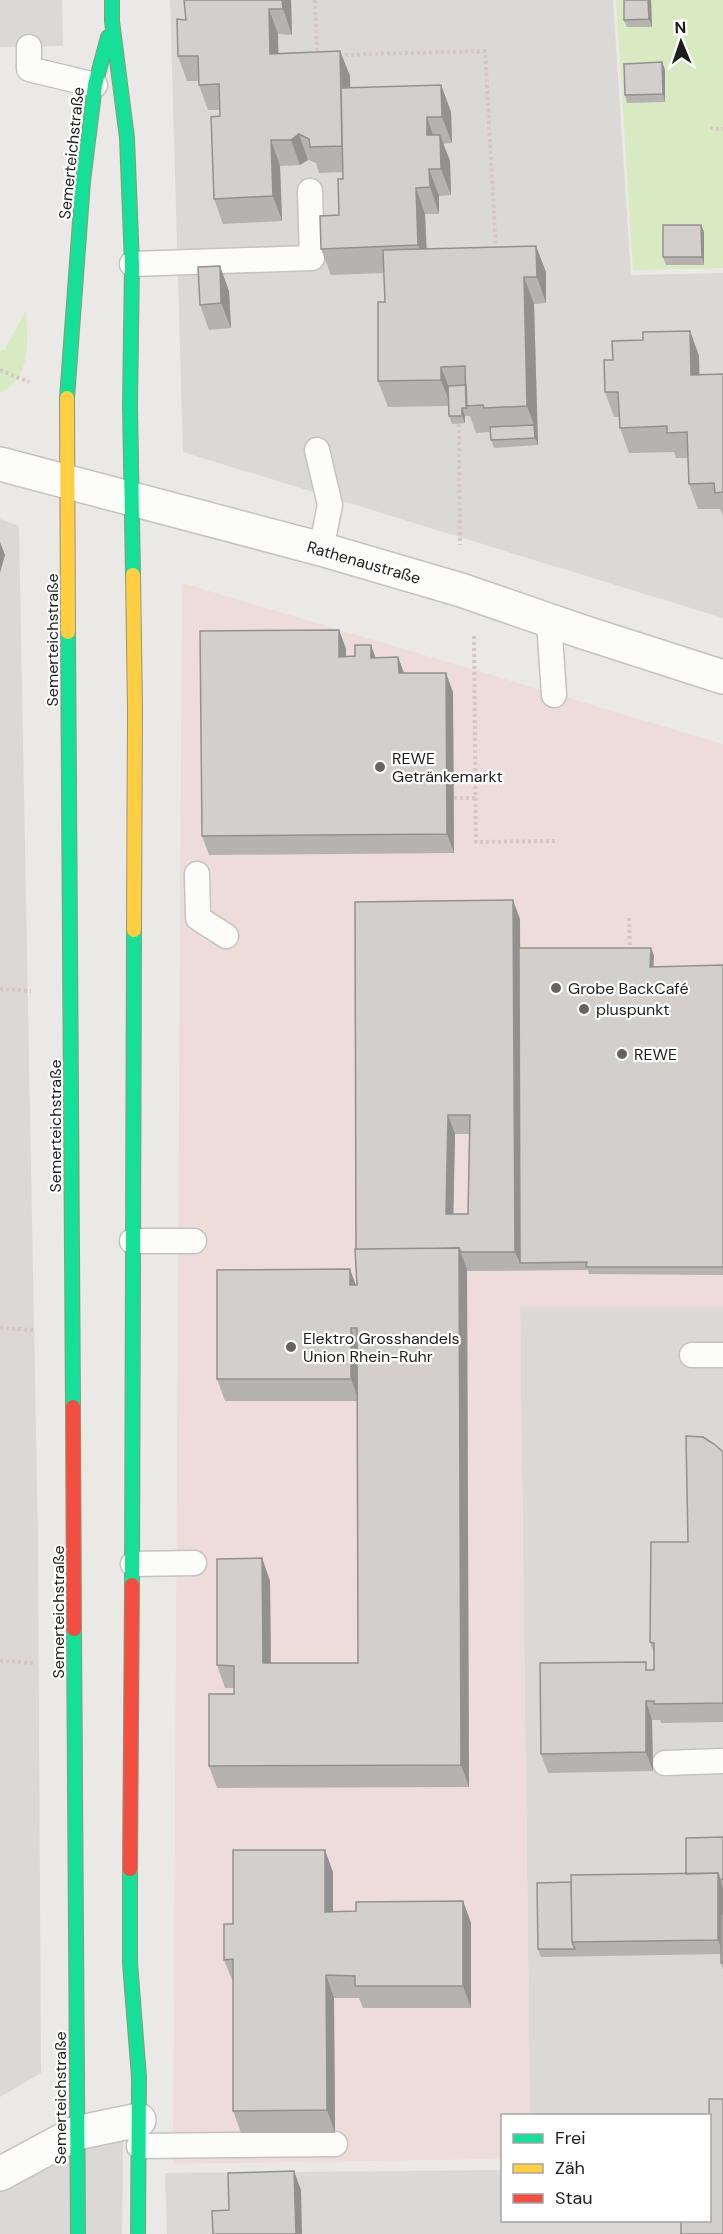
<svg xmlns="http://www.w3.org/2000/svg" width="723" height="2234" viewBox="0 0 723 2234" font-family="'DM Sans',sans-serif">
	<style>
		.residential { fill: #dad9d7 }
		.commercial { fill: #eedcda }
		.grass { fill: #d8eac2 }
		.lines { fill: none; stroke-linecap: round; stroke-linejoin: round }
		.lane-casing { stroke: #c4c3c1; stroke-width: 27 }
		.street-casing { stroke: #c4c3c1; stroke-width: 36 }
		.fast-casing { stroke: #94957d; stroke-width: 16 }
		.slow-casing { stroke: #94957d; stroke-width: 16 }
		.jam-casing { stroke: #94957d; stroke-width: 16 }
		.path { stroke: #d6c7c4; stroke-width: 4; stroke-dasharray: 3 3; stroke-linecap: butt }
		.lane { stroke: #fcfcfb; stroke-width: 24 }
		.street { stroke: #fcfcfb; stroke-width: 33 }
		.fast { stroke: #16e098; stroke-width: 14 }
		.slow { stroke: #ffcf43; stroke-width: 14 }
		.jam { stroke: #f24e42; stroke-width: 14 }
		.wall { fill: #b5b2af; fill-rule: evenodd }
		.shaded-wall { fill: #93918f }
		.building { fill: #d2cfcc; stroke: #93918f; stroke-width: 1.5; fill-rule: evenodd }
		.poi-dot { fill: #656463; stroke: #fff; stroke-width: 2 }
		.labels { text-anchor: middle; stroke-width: 4.5; stroke-linejoin: round; paint-order: stroke }
		.street-label { font-size: 16px; fill: #1d1d1d; stroke: #fff }
		.poi-label { font-size: 16px; fill: #1d1d1d; stroke: #fff; text-anchor: start }
	</style>
	<rect width="100%" height="100%" fill="#ebe9e5"/>
	<path class="residential" d="M0,0H62L63,46L0,47Z
		M170,0H613L631,275L723,273V618L183,452Z
		M0,519L19,526L38,1538L41,2073L0,2097Z
		M520,1307H723V2234H167L165,2173L502,2170V2220H710V2116L530,2115Z
		M123,2136L122,2234H0V2185L56,2156Z"/>
	<path class="commercial" d="M182,583L723,744V1307H520L530,2115L502,2116V2159L173,2164Z"/>
	<path class="grass" d="M616,0H723V268L633,270Z
		M26,310C27,338 33,379 0,393V351L5,349Z"/>
	<g class="lines">
		<g class="lane-casing">
			<path id="lane" d="M29,47V69L95,85
				M132,264L312,258L310,191
				M317,450L330,505L321,549
				M549,621L554,695
				M197,874L198,918L226,936
				M132,1241H194
				M692,1355H723
				M133,1564L194,1563
				M665,1763L723,1761
				M139,2146L335,2144"/>
		</g>
		<g class="street-casing">
			<path id="street" d="M0,464L321,549L461,590L583,632L723,677
				M0,2174L76,2133L139,2120"/>
		</g>
		<g class="fast-casing">
			<path id="fast" d="M112,0V21L127,138L132,264L130,405L133,575
				M67,398L83,181L95,85L108,37
				M68,632L73,1407
				M132,1585L134,930
				M74,1629L78,2234
				M130,1869V1963L139,2077L138,2234"/>
		</g>
		<g class="slow-casing">
			<path id="slow" d="M67,398L68,632
				M133,575L135,709L134,930"/>
		</g>
		<g class="jam-casing">
			<path id="jam" d="M73,1407L74,1629
				M130,1869L132,1585"/>
		</g>
		<path class="path" d="M315,0L317,56
			M339,55L485,51L496,251
			M710,128L723,129
			M0,370L29,382
			M459,424L460,545
			M474,636L476,842L557,841
			M454,798H475
			M629,918L630,953
			M0,989L31,991
			M0,1328L33,1330
			M0,1661L35,1663"/>
		<use href="#lane" class="lane"/>
		<use href="#street" class="street"/>
		<use href="#fast" class="fast"/>
		<use href="#slow" class="slow"/>
		<use href="#jam" class="jam"/>
	</g>
	<path class="wall" d="M291,0L292,35L278,34V53L340,51L350,76V88L441,85L451,112L452,143L443,144L450,161L451,195L439,196V214H425L427,248L546,272V303L534,304L538,445L494,448L491,440V432L476,433L470,416H465V423L452,424L449,416L448,406L388,407L378,381L385,302L384,273L331,275L321,249L339,215L343,179V172L319,173L316,163L308,160L300,165L280,166L282,221L223,224L214,199L220,110H208L199,85L198,81H187L178,56L186,20Z
		M651,0L652,27H627L624,20Z
		M662,62L665,70V102L627,103L625,95Z
		M701,225L704,232V265H666L663,257Z
		M229,291L231,328L209,330L200,305Z
		M690,331L699,356V375L723,374V516L720,509H698L689,484L688,458H676L674,452L629,453L620,428L619,417H614L605,392L613,360L643,340Z
		M339,630L346,649V657L376,658L398,657L404,673L453,692L454,853L209,855L202,836Z
		M520,919V948H651L654,956L653,967L723,965V1275L589,1274L588,1270L467,1271L469,1787L217,1788L209,1766L234,1694V1688H225L217,1665L262,1558L270,1581L271,1663H358V1401H225L217,1379L357,1285L356,1249ZM455,1134H469L468,1214H453Z
		M723,1452V1722L661,1723L660,1720H652L653,1771L548,1773L541,1754L654,1670V1653L650,1642L688,1542Z
		M723,1837V1969L721,1963V1954L541,1957L538,1949L571,1882L686,1874Z
		M333,1872V1912L356,1911L463,1901L471,1923V2008H363L359,1998H334L335,2133H241L233,2111V1982L224,1960L233,1924Z"/>
	<path class="shaded-wall" d="M282,0H291L292,35L283,9Z
		M648,0H651L652,27L649,19Z
		M269,9L278,34L279,79L270,54Z
		M340,51L350,76L353,171L344,146Z
		M662,62L665,70V102L663,94Z
		M441,85L451,112L452,143L442,117Z
		M427,117L436,144L427,135Z
		M299,134L308,160L300,165L291,140Z
		M440,135L450,161L451,195L441,169Z
		M271,140L280,166L282,221L273,196Z
		M429,169L439,196V214L430,187Z
		M416,188L425,214L427,272L418,245Z
		M701,225L704,232V265L702,257Z
		M536,246L546,272V303L537,277Z
		M220,266L229,291L231,328L221,303Z
		M524,277L534,304L538,445L535,438L534,425L527,406Z
		M690,331L699,356L700,400L691,375Z
		M441,367L451,393V406L441,380Z
		M462,408L465,416V423L462,416Z
		M0,542L5,555L0,573Z
		M339,630L346,649V676L339,657Z
		M371,645L378,664L371,658Z
		M398,657L405,676L399,673Z
		M446,673L453,692L454,853L447,834Z
		M513,900L520,919L522,1263H520L515,1252Z
		M651,948L654,956L653,975L650,967Z
		M448,1115L455,1134L453,1233L446,1214Z
		M459,1248L467,1270L469,1787L461,1765Z
		M350,1269L358,1291L350,1285Z
		M351,1328L359,1350V1401L351,1379Z
		M262,1558L270,1581L271,1685L263,1663Z
		M646,1701L652,1720L653,1771L646,1752Z
		M325,1850L333,1872V1934L325,1912Z
		M718,1873L723,1888V1953L718,1940Z
		M463,1901L471,1923V2008L463,1986Z
		M326,1975L334,1998L335,2133L327,2110Z
		M294,2171L301,2190L302,2234H296Z"/>
	<path class="building" d="M184,0H282L283,9H269L270,54L340,51L342,146L310,147L309,139L299,134L291,140H271L273,196L214,199L211,117L220,116L219,84L199,85L198,56H178L177,19L186,20Z
		M624,0H648L649,19L624,20Z
		M662,62L663,94L625,95L624,64Z
		M441,85L442,117H427V135H440L441,169H429L430,187L416,188L418,245L321,249L320,216L339,215L338,179H343L341,88Z
		M663,225H701L702,257H663Z
		M536,246L537,277H524L527,406L484,408L483,405L466,406L465,366L441,367V380L378,381V302H385L383,250Z
		M220,266L221,303L200,305L198,267Z
		M690,331L691,375L723,374V492L715,493L714,483L689,484L687,432L667,433V426L620,428L618,392H605L604,360H613L612,341L643,340V332Z
		M466,385L467,408H462V416H449L448,386Z
		M534,425L535,438L491,440L490,427Z
		M339,630V657L355,656V645H371V658L398,657L399,673H446L447,834L202,836L200,631Z
		M513,900L515,1252H461L459,1248L356,1249L355,902ZM448,1115H470L468,1214H446Z
		M519,948H651L650,967L723,965V1267H586L587,1262L520,1263Z
		M459,1248L461,1765L209,1766V1694H234V1666L217,1665V1559L262,1558L263,1663H358L357,1328H351V1379H217V1270L350,1269V1285H357L355,1249Z
		M686,1436L703,1437L714,1444L723,1452V1703L654,1704V1701H646V1752L541,1754L540,1663L646,1662V1670H654V1643L650,1642L651,1542H688Z
		M723,1837V1879L720,1880L718,1873L686,1874V1838Z
		M233,1850H325V1912L356,1911V1902L463,1901V1986H355V1976L326,1975L327,2110L233,2111V1959L224,1960V1924H233Z
		M718,1873V1940L572,1942L571,1875Z
		M571,1882L572,1942L575,1949H538L537,1883Z
		M721,1914H723V1963H721Z
		M709,2099H723V2234H681V2220H710Z
		M294,2171L296,2234H213L212,2211L229,2210L228,2173Z"/>
	<g class="poi-dot">
		<circle cx="380" cy="767" r="6"/>
		<circle cx="556" cy="988" r="6"/>
		<circle cx="584" cy="1009" r="6"/>
		<circle cx="622" cy="1054" r="6"/>
		<circle cx="291" cy="1347" r="6"/>
	</g>
	<g class="labels">
		<g class="street-label">
			<text transform="translate(71 153) rotate(-84)" y="6">Semerteichstraße</text>
			<text transform="translate(364 562) rotate(16)" y="6">Rathenaustraße</text>
			<text transform="translate(52 640) rotate(-90)" y="6">Semerteichstraße</text>
			<text transform="translate(55 1126) rotate(-90)" y="6">Semerteichstraße</text>
			<text transform="translate(58 1612) rotate(-90)" y="6">Semerteichstraße</text>
			<text transform="translate(60 2098) rotate(-90)" y="6">Semerteichstraße</text>
		</g>
		<g class="poi-label">
			<text x="392" y="764">REWE<tspan x="392" dy="18">Getränkemarkt</tspan></text>
			<text x="568" y="994">Grobe BackCafé</text>
			<text x="596" y="1015">pluspunkt</text>
			<text x="634" y="1060">REWE</text>
			<text x="303" y="1344">Elektro Grosshandels<tspan x="303" dy="18">Union Rhein-Ruhr</tspan></text>
		</g>
	</g>
	<rect x="501" y="2114" width="210" height="108" fill="#ffffff" stroke="#a5a5a5" stroke-width="1.5"/>
	<rect x="513" y="2134" width="30" height="9" fill="#16e098" stroke="#a5a5a5" stroke-width="1.5"/>
	<text x="555" y="2144" font-size="18" fill="#1d1d1d">Frei</text>
	<rect x="513" y="2164" width="30" height="9" fill="#ffcf43" stroke="#a5a5a5" stroke-width="1.5"/>
	<text x="555" y="2174" font-size="18" fill="#1d1d1d">Zäh</text>
	<rect x="513" y="2194" width="30" height="9" fill="#f24e42" stroke="#a5a5a5" stroke-width="1.5"/>
	<text x="555" y="2204" font-size="18" fill="#1d1d1d">Stau</text>
	<g transform="translate(681 42) rotate(358)" stroke="#ffffff" stroke-width="4.5" paint-order="stroke">
	<path d="M0-4.5L10 22L0 15L-10 22Z" fill="#1d1d1d"/>
	<text y="-9" font-size="16" font-weight="bold" text-anchor="middle" fill="#1d1d1d">N</text>
	</g>
</svg>
